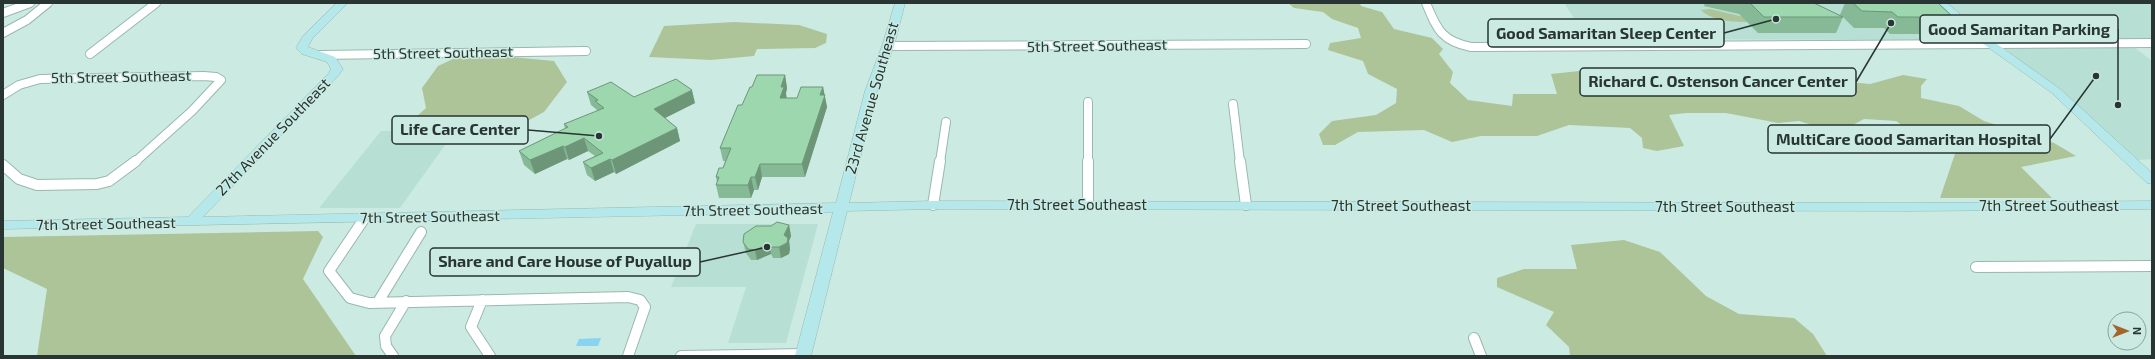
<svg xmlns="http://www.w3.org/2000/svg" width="2155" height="359" viewBox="0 0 2155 359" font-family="'Exo 2',sans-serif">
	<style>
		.built { fill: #b7dfd4 }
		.green { fill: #adc498 }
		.water { fill: #88d3ef }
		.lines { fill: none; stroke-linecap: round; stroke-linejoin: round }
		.street-far1-casing { stroke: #99b8af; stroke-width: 10 }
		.street-casing { stroke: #99b8af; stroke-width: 12 }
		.secondary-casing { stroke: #99b8af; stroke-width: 1 }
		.street-far1 { stroke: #fff; stroke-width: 8 }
		.street { stroke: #fff; stroke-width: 10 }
		.secondary { fill: #b5e8ea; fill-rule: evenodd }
		.wall { fill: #86b995 }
		.shaded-wall { fill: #6d9679 }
		.building { fill: #9cd7ad; stroke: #6d9679 }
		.labels { text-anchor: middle; stroke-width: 3; stroke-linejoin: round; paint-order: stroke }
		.street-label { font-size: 15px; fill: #293532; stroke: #cbebe2 }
		.leader { fill: none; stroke: #293532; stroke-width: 1.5 }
		.callout-dot { fill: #293532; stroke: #cbebe2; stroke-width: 1.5 }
		.callout { fill: #cbebe2; stroke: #293532; stroke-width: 1.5 }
		.callout-label { font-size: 16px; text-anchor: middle; font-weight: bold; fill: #293532 }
	</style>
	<rect width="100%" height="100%" fill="#cbebe2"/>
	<path class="built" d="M1564,3H2152V40H2125L2152,61V159L2138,160L2059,92L1994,40L1588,39Z
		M381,131H455L400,208H319Z
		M696,224H818L786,343H728L746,287H671Z"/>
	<path class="green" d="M1288,3H1360L1361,6L1382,12L1394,29L1432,38L1443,49L1439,54L1453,72L1450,83L1468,100L1512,106L1513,94H1557L1551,74L1598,69L1644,86L1671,92L1690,85L1819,79L1870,84L1903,75L1927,79L1921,86V98L1959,106L1984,121L2054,143L2076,156L2021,167L2052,198H1940L1958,145L1941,132L1910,131L1896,121L1864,119L1851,126L1825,129L1799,121L1778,123L1726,113H1686L1669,115L1684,146L1657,151L1643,148L1642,138L1630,128L1569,125L1537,136H1481L1452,142L1424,130L1358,132L1335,145H1323L1319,134L1332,121L1376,115L1396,103L1397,89L1368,74L1363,61L1328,50L1330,43L1361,38L1358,28L1332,19L1323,12L1294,8Z
		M1710,9L1744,17L1747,22C1733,22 1712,21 1701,10Z
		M734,22L799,25L827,34L826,43L815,48L757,49L754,56L711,60L649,57L664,26Z
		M512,57L554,61L567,82L544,112L520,125L477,127L454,134L427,131L415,118L426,108L422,88L438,66L455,58Z
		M318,231L323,237L303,279L356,356H37L47,289L3,268V237Z
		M1624,240L1660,252L1706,296L1739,314L1794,318L1813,334L1827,356H1570L1569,347L1546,325L1554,312L1497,287V278L1524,269H1577L1571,245Z"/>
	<path class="water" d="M601,338L598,346H576L579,339Z"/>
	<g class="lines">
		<g class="street-far1-casing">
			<path id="street-far1" d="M1426,3C1437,29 1441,41 1471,47L2152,43
				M3,13L30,3
				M3,33L27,20L48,3
				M888,46L1306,44
				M90,54L156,3
				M320,55L586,51
				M3,95L19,85L40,79L204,76L216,77L221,80L192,111L135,162
				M1088,102V162
				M1233,104L1240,162
				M940,162L946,122"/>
		</g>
		<g class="street-casing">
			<path id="street" d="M1088,161V205
				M1240,161L1246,205
				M3,165L19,179L37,185L97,184L109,181L136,161
				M933,205L940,161
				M364,219L329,271L350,298L369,303L628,297L640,300L645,307L628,356
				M1976,267L2152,266
				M482,300L471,327L490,356
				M378,302L421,232
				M1474,338L1481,356
				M393,356L386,346L385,336L406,301
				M681,356L803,354"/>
		</g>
		<g class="secondary-casing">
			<path id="secondary" d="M337,3H348L312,39L308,47L335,57L343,69L337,77L203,217L836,203L865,91L882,46L895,3H905L894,46L877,91L849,203L933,201L1910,203L2152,201V209L1910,211L933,209L847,211L811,356H795L833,212L3,229V221L188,217L329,73L331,69L327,62L302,54L296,48L303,36Z
				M1936,3H1947L1983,34L2060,89L2152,173V184L2147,183L2052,93L1975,38Z"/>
		</g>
		<use href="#street-far1" class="street-far1"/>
		<use href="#street" class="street"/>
		<use href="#secondary" class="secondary"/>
	</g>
	<path class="wall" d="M1705,3H1808L1842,16L1840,15L1845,3H1938L1953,17L1945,34H1890L1884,28H1854L1843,17L1836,33H1758L1739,14L1704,6Z
		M785,75L787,88L786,93V98H797L823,87L827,107L805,177H762L758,190H754L751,198H719L716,185L717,182L716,177L723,168L725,161H723L720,148L742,105L752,87Z
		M587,92L634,97L695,103L665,118L677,128L680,141L616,174L614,172L595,181L587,175L583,162L595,156L588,151L569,160L567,159L535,174L524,165L519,151L565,129L564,124L598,111L597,110L591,105Z
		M789,225L791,236L789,241L790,249L789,254L781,258H773L771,254L757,260H751L746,253L743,242Z"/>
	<path class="shaded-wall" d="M785,75L787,88L786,93L787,100L780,98L781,87Z
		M823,87L827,107L805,177L802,164Z
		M692,90L695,103L657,122L654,109Z
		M677,128L680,141L616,174L612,160Z
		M584,138L588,151L569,160L565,147Z
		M563,146L567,159L535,174L530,160Z
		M610,159L614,172L595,181L591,168Z
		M760,164L762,177L758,190L755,177Z
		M751,177L754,190L751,198L748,185Z
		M789,225L791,236L789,241L790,249L789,254L781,258L779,247Z
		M769,244L771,254L757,260L755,250Z"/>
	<path class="building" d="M1750,3H1814L1843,17H1764Z
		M1853,3H1938L1953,17H1898L1892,12L1862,11Z
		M757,75H785L781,87H784L780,98H797L801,87H823L820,95H825L802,164H760L755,177H751L748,185H716L719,177H716L719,168H723L731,148H720L738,105H742L750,87H752Z
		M676,79L692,90L654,109L677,128L612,160L610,159L591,168L583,162L603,153L584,138L565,147L563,146L530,160L519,151L568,127L564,124L604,108L595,101L598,100L587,92L611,82L634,97Z
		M777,222L789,225L784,235L788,238L787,243L779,247H771L769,244L755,250L748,249L743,242L744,234L756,226H771Z"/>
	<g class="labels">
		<g class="street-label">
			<text transform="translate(1097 46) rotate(-1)" y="5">5th Street Southeast</text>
			<text transform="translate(443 53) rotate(-1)" y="5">5th Street Southeast</text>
			<text transform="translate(121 77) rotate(-1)" y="5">5th Street Southeast</text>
			<text transform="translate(872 98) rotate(-74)" y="5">23rd Avenue Southeast</text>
			<text transform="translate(273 137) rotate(-46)" y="5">27th Avenue Southeast</text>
			<text x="1077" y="210">7th Street Southeast</text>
			<text x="1401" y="211">7th Street Southeast</text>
			<text x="2049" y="211">7th Street Southeast</text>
			<text x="1725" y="212">7th Street Southeast</text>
			<text transform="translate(753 210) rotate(-1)" y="5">7th Street Southeast</text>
			<text transform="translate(430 217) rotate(-1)" y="5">7th Street Southeast</text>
			<text transform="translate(106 224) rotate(-1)" y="5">7th Street Southeast</text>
		</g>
	</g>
	<path class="leader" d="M2118 105L2118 29M1776 19L1724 33M1891 23L1856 82M599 136L528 130M2096 76L2050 139M767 247L700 262"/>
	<g class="callout-dot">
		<circle cx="2118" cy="105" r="4"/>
		<circle cx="1776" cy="19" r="4"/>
		<circle cx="1891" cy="23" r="4"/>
		<circle cx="599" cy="136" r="4"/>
		<circle cx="2096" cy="76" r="4"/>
		<circle cx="767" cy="247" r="4"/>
	</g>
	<g class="callout">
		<rect x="1920" y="15" width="198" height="28" rx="4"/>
		<rect x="1488" y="19" width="236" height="28" rx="4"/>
		<rect x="1580" y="68" width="276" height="28" rx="4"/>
		<rect x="392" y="116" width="136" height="28" rx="4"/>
		<rect x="1768" y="125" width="282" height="28" rx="4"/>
		<rect x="430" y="248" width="270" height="28" rx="4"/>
	</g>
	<g class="callout-label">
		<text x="2019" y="35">Good Samaritan Parking</text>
		<text x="1606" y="39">Good Samaritan Sleep Center</text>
		<text x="1718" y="87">Richard C. Ostenson Cancer Center</text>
		<text x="460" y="135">Life Care Center</text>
		<text x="1909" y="145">MultiCare Good Samaritan Hospital</text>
		<text x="565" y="267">Share and Care House of Puyallup</text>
	</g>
	<rect width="2155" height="359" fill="none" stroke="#293532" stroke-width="8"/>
	<g transform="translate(2127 331) rotate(90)"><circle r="19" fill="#cbebe2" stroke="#8aa29c"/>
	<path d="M0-3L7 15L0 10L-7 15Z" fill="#a4652d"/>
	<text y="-6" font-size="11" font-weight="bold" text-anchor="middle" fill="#293532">N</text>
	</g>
</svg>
